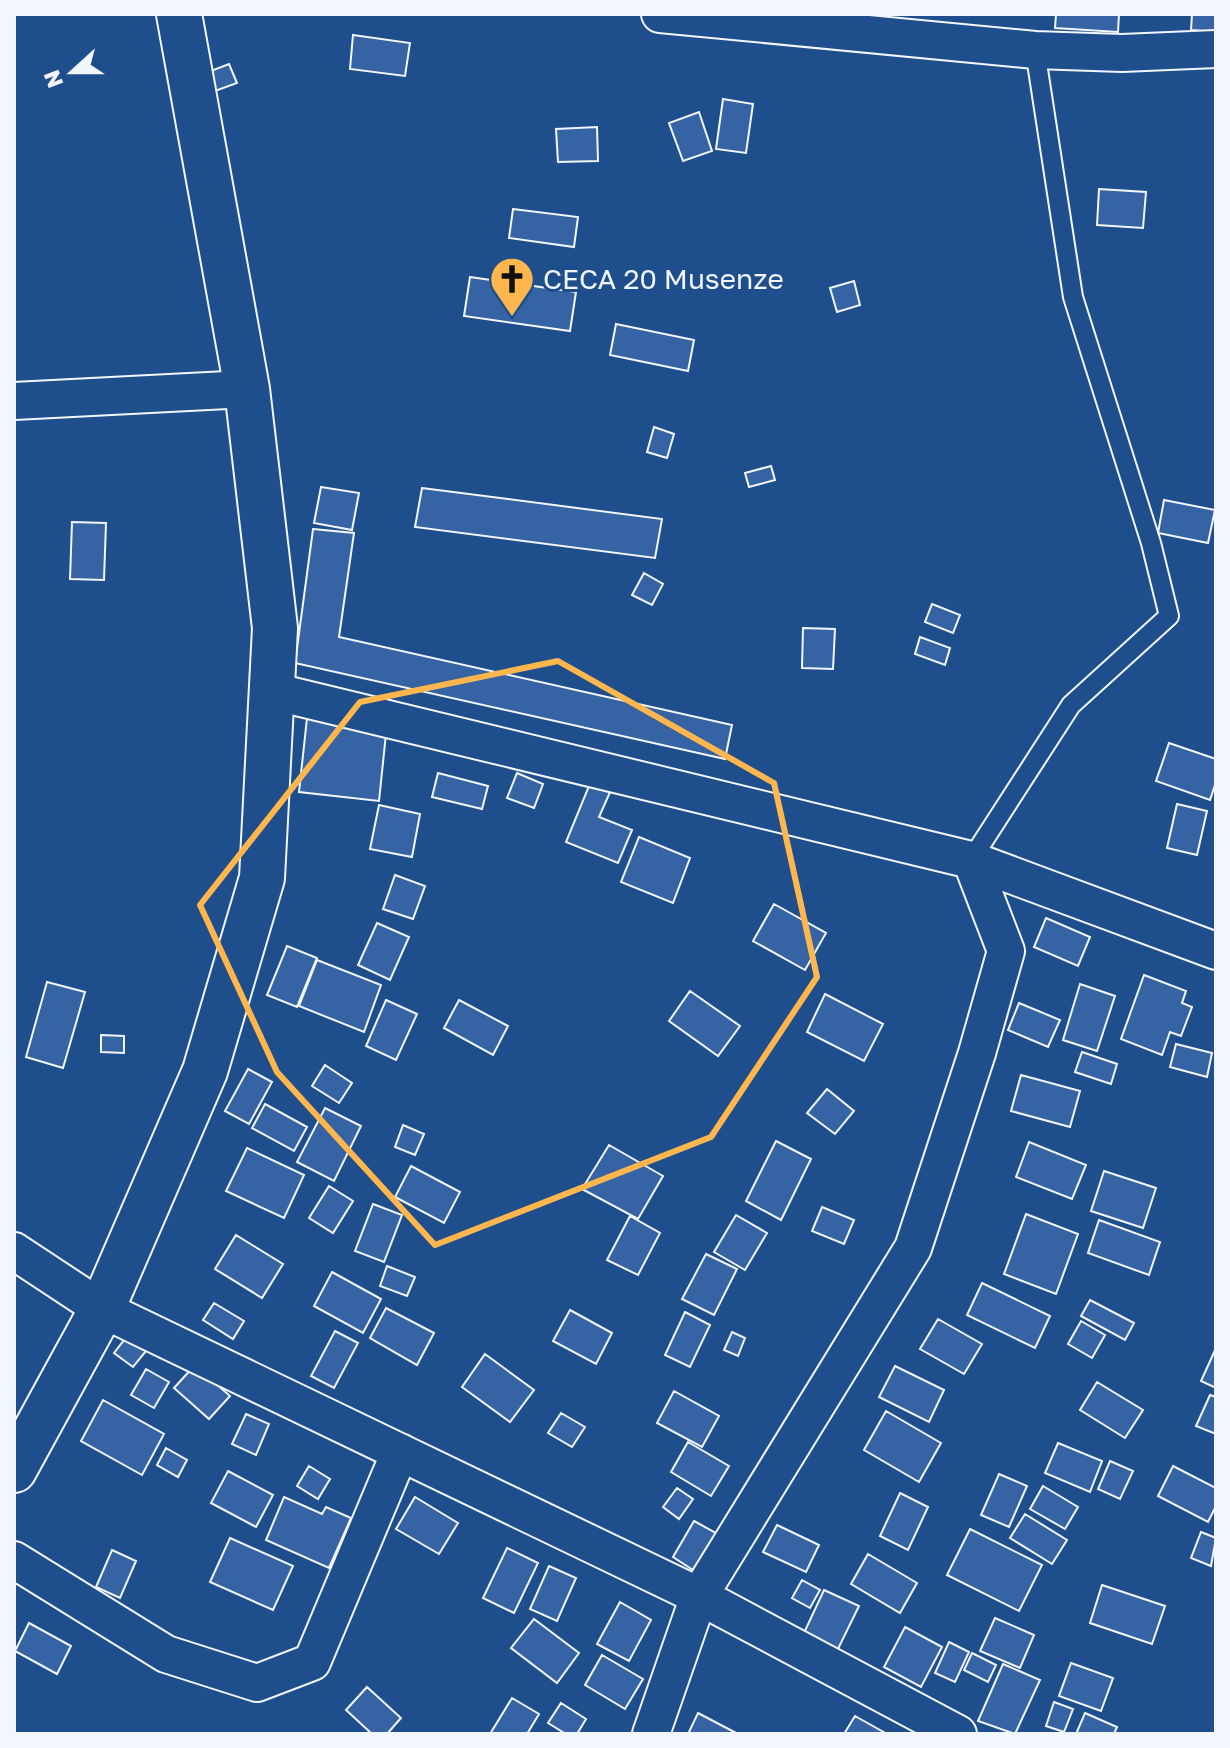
<svg xmlns="http://www.w3.org/2000/svg" width="1230" height="1748" viewBox="0 0 1230 1748" font-family="'Golos Text',sans-serif">
	<style>
		.building { fill: #3563a3; stroke: #f2f6ff; stroke-width: 2 }
		.lines { fill: none; stroke-linecap: round; stroke-linejoin: round }
		.service-casing { stroke: #f2f6ff; stroke-width: 22 }
		.minor-casing { stroke: #f2f6ff; stroke-width: 40 }
		.tertiary-casing { stroke: #f2f6ff; stroke-width: 48 }
		.service { stroke: #1f4e8c; stroke-width: 18 }
		.minor { stroke: #1f4e8c; stroke-width: 36 }
		.tertiary { stroke: #1f4e8c; stroke-width: 44 }
		.marked { fill: none; stroke: #ffb74d; stroke-width: 6; stroke-linejoin: round }
		.labels { text-anchor: middle; stroke-width: 6; stroke-linejoin: round; paint-order: stroke }
		.poi-label { font-size: 28px; fill: #f2f6ff; stroke: #1f4e8c; text-anchor: start }
	</style>
	<rect width="100%" height="100%" fill="#1f4e8c"/>
	<path class="building" d="M1056,14H1119L1118,32L1055,28Z
		M1192,14H1216V32L1191,30Z
		M353,35L410,43L405,76L350,69Z
		M229,64L237,83L215,91L208,72Z
		M723,99L753,104L746,153L716,149Z
		M699,112L712,151L683,161L669,123Z
		M597,127L598,161L558,162L556,129Z
		M1099,189L1146,192L1143,228L1097,225Z
		M513,209L578,217L574,247L509,238Z
		M470,277L576,292L570,331L464,316Z
		M854,281L860,305L837,312L830,288Z
		M616,324L694,340L688,371L610,355Z
		M654,427L674,434L667,458L647,452Z
		M771,466L775,480L749,487L745,473Z
		M321,487L359,493L352,530L314,523Z
		M422,488L662,519L655,558L415,527Z
		M1164,500L1215,510L1208,543L1158,533Z
		M72,522L106,523L104,580L70,579Z
		M313,529L354,533L339,637L732,725L725,759L295,663Z
		M644,573L663,584L652,605L632,595Z
		M932,604L960,615L953,633L925,622Z
		M803,628L835,629L833,669L802,668Z
		M920,637L950,648L945,665L915,654Z
		M308,709L387,724L379,801L299,792Z
		M1169,743L1216,759V782L1210,800L1156,781Z
		M438,773L488,786L482,809L432,797Z
		M517,773L543,784L534,808L507,798Z
		M591,781L611,790L599,817L632,830L618,863L566,842Z
		M1177,804L1207,811L1197,855L1167,848Z
		M379,805L420,814L412,857L370,849Z
		M639,837L690,858L673,903L621,882Z
		M395,875L425,886L413,919L383,909Z
		M774,904L826,933L805,970L753,941Z
		M1046,918L1090,937L1078,966L1034,947Z
		M377,923L409,937L390,980L358,965Z
		M287,946L317,958L297,1007L267,995Z
		M317,960L381,985L364,1032L299,1006Z
		M1144,975L1186,991L1182,1003L1192,1007L1181,1036L1170,1032L1162,1055L1121,1039Z
		M47,982L85,992L63,1068L26,1057Z
		M1080,984L1115,996L1097,1051L1063,1040Z
		M690,991L740,1026L718,1056L669,1021Z
		M825,994L883,1024L864,1061L807,1032Z
		M386,1000L417,1014L396,1060L366,1046Z
		M459,1000L508,1026L493,1055L444,1028Z
		M1019,1003L1060,1020L1048,1047L1008,1030Z
		M101,1035L124,1036V1053L101,1052Z
		M1176,1044L1212,1053L1207,1077L1170,1067Z
		M1082,1052L1117,1064L1111,1084L1075,1072Z
		M325,1065L352,1083L339,1103L312,1086Z
		M248,1069L272,1082L249,1124L225,1111Z
		M1021,1075L1080,1091L1070,1127L1011,1111Z
		M827,1089L854,1111L835,1134L807,1113Z
		M265,1104L307,1127L294,1151L252,1128Z
		M325,1108L361,1126L334,1181L297,1162Z
		M403,1125L424,1134L415,1155L395,1147Z
		M776,1141L811,1159L781,1220L746,1201Z
		M1029,1142L1086,1165L1072,1199L1016,1177Z
		M609,1145L663,1176L638,1219L582,1189Z
		M247,1148L304,1175L284,1218L226,1191Z
		M411,1166L460,1192L444,1223L395,1197Z
		M1104,1171L1156,1188L1143,1228L1091,1211Z
		M329,1186L353,1201L333,1233L309,1218Z
		M373,1204L402,1215L384,1262L355,1251Z
		M822,1207L854,1220L844,1244L812,1231Z
		M1026,1214L1078,1234L1056,1294L1004,1274Z
		M736,1215L767,1233L745,1270L714,1252Z
		M630,1216L660,1233L638,1275L607,1260Z
		M1099,1220L1160,1242L1149,1275L1088,1253Z
		M236,1235L283,1264L262,1298L215,1269Z
		M706,1254L737,1269L714,1315L682,1299Z
		M387,1266L415,1277L407,1296L380,1286Z
		M332,1272L381,1299L363,1333L314,1306Z
		M982,1283L1050,1316L1035,1348L967,1315Z
		M1090,1300L1134,1323L1125,1340L1081,1316Z
		M214,1303L244,1321L233,1339L203,1320Z
		M386,1308L434,1333L417,1365L370,1338Z
		M570,1310L612,1333L596,1364L553,1341Z
		M685,1312L710,1325L690,1367L665,1355Z
		M938,1319L982,1344L964,1374L920,1349Z
		M1081,1321L1105,1335L1092,1358L1068,1344Z
		M132,1330L151,1345L133,1367L114,1353Z
		M335,1331L358,1343L334,1388L311,1376Z
		M732,1332L745,1338L738,1356L724,1350Z
		M1216,1348V1388L1201,1381Z
		M485,1354L534,1390L510,1422L462,1387Z
		M195,1365L230,1396L209,1419L174,1388Z
		M895,1366L944,1390L929,1422L879,1397Z
		M146,1369L169,1382L154,1408L131,1395Z
		M1097,1382L1143,1410L1125,1438L1080,1410Z
		M674,1391L719,1416L702,1447L657,1423Z
		M1210,1395L1216,1397V1434L1196,1426Z
		M103,1400L164,1434L142,1475L81,1441Z
		M886,1411L941,1443L919,1482L864,1450Z
		M561,1413L585,1427L572,1447L548,1433Z
		M246,1414L269,1424L256,1455L232,1444Z
		M688,1442L729,1466L711,1496L671,1472Z
		M1058,1443L1102,1461L1090,1492L1045,1473Z
		M166,1448L187,1460L178,1477L157,1465Z
		M1110,1461L1133,1471L1120,1499L1098,1489Z
		M309,1466L330,1479L318,1499L297,1486Z
		M1173,1466L1216,1488V1506L1208,1522L1158,1496Z
		M228,1471L273,1495L256,1527L211,1503Z
		M999,1474L1027,1486L1009,1527L981,1515Z
		M1043,1486L1078,1507L1065,1529L1030,1509Z
		M677,1488L693,1499L679,1519L663,1507Z
		M900,1493L928,1507L908,1550L880,1536Z
		M284,1497L322,1514L326,1507L351,1518L329,1568L266,1540Z
		M415,1497L458,1523L439,1554L396,1529Z
		M1025,1514L1067,1540L1052,1564L1010,1538Z
		M694,1521L716,1533L693,1570L673,1557Z
		M777,1525L819,1545L806,1572L763,1552Z
		M970,1529L1042,1565L1019,1611L947,1575Z
		M1201,1532L1216,1538L1211,1566L1191,1558Z
		M230,1538L293,1566L273,1610L210,1582Z
		M507,1548L538,1563L514,1613L483,1598Z
		M112,1550L136,1561L120,1598L96,1587Z
		M868,1554L917,1583L900,1613L851,1584Z
		M549,1566L576,1578L557,1621L530,1609Z
		M802,1580L820,1590L810,1608L792,1598Z
		M1102,1585L1165,1606L1152,1644L1090,1623Z
		M824,1590L859,1606L837,1651L803,1635Z
		M620,1602L651,1620L629,1661L597,1644Z
		M995,1618L1034,1635L1020,1668L980,1651Z
		M534,1619L579,1653L557,1683L511,1648Z
		M29,1623L71,1646L57,1674L15,1651Z
		M905,1627L942,1647L921,1687L884,1667Z
		M949,1642L969,1652L955,1682L935,1673Z
		M972,1653L996,1665L988,1682L964,1670Z
		M602,1655L643,1679L625,1709L585,1685Z
		M1071,1663L1113,1678L1101,1711L1059,1696Z
		M1003,1664L1040,1680L1015,1734L978,1721Z
		M367,1687L401,1718L387,1734H372L346,1710Z
		M512,1698L539,1714L527,1734H490Z
		M1054,1702L1073,1709L1064,1732L1046,1726Z
		M561,1703L586,1719L577,1734H566L548,1723Z
		M698,1713L738,1734H688Z
		M1085,1713L1117,1727L1114,1734H1076Z
		M855,1716L887,1734H844Z"/>
	<g class="lines">
		<g class="service-casing">
			<path id="service" d="M971,860L1071,705L1169,616L1151,543L1073,297L1035,50"/>
		</g>
		<g class="minor-casing">
			<path id="minor" d="M660,14L1035,50L1122,53L1216,49
				M14,401L247,389
				M272,691L971,860L1216,951
				M14,1251L102,1309L699,1596L958,1734
				M14,1560L166,1654L257,1683L312,1662L400,1452
				M651,1734L699,1596L913,1248L977,1053L1006,951L971,860"/>
		</g>
		<g class="tertiary-casing">
			<path id="tertiary" d="M14,1470L102,1309L205,1071L262,878L275,628L247,389L179,14"/>
		</g>
		<use href="#service" class="service"/>
		<use href="#minor" class="minor"/>
		<use href="#tertiary" class="tertiary"/>
	</g>
	<path class="marked" d="M558,661L774,783L817,977L711,1137L435,1245L277,1072L200,905L360,702Z"/>
	<defs>
		<g id="church-pin" transform="scale(2.3)"><path d="M0 17L-7.5 6A9.5 9.5 0 1 1 7.5 6Z" fill="#ffb74d" stroke="#1f4e8c"/><path d="M-1.2-6h2.4v3.5h3.3v2.4h-3.3V6h-2.4V-.1h-3.3v-2.4h3.3Z" fill="#111"/></g>
	</defs>
	<g fill-rule="evenodd">
		<use href="#church-pin" x="512" y="279"/>
	</g>
	<g class="labels">
		<g class="poi-label">
			<text x="543" y="289">CECA 20 Musenze</text>
		</g>
	</g>
	<rect width="1230" height="1748" fill="none" stroke="#f2f6ff" stroke-width="32"/>
	<g transform="translate(72 72) rotate(249)" stroke="#1f4e8c" stroke-width="6" paint-order="stroke">
	<path d="M0-6L14 30L0 20L-14 30Z" fill="#f2f6ff"/>
	<text y="-12" font-size="22" font-weight="bold" text-anchor="middle" fill="#f2f6ff">N</text>
	</g>
</svg>
